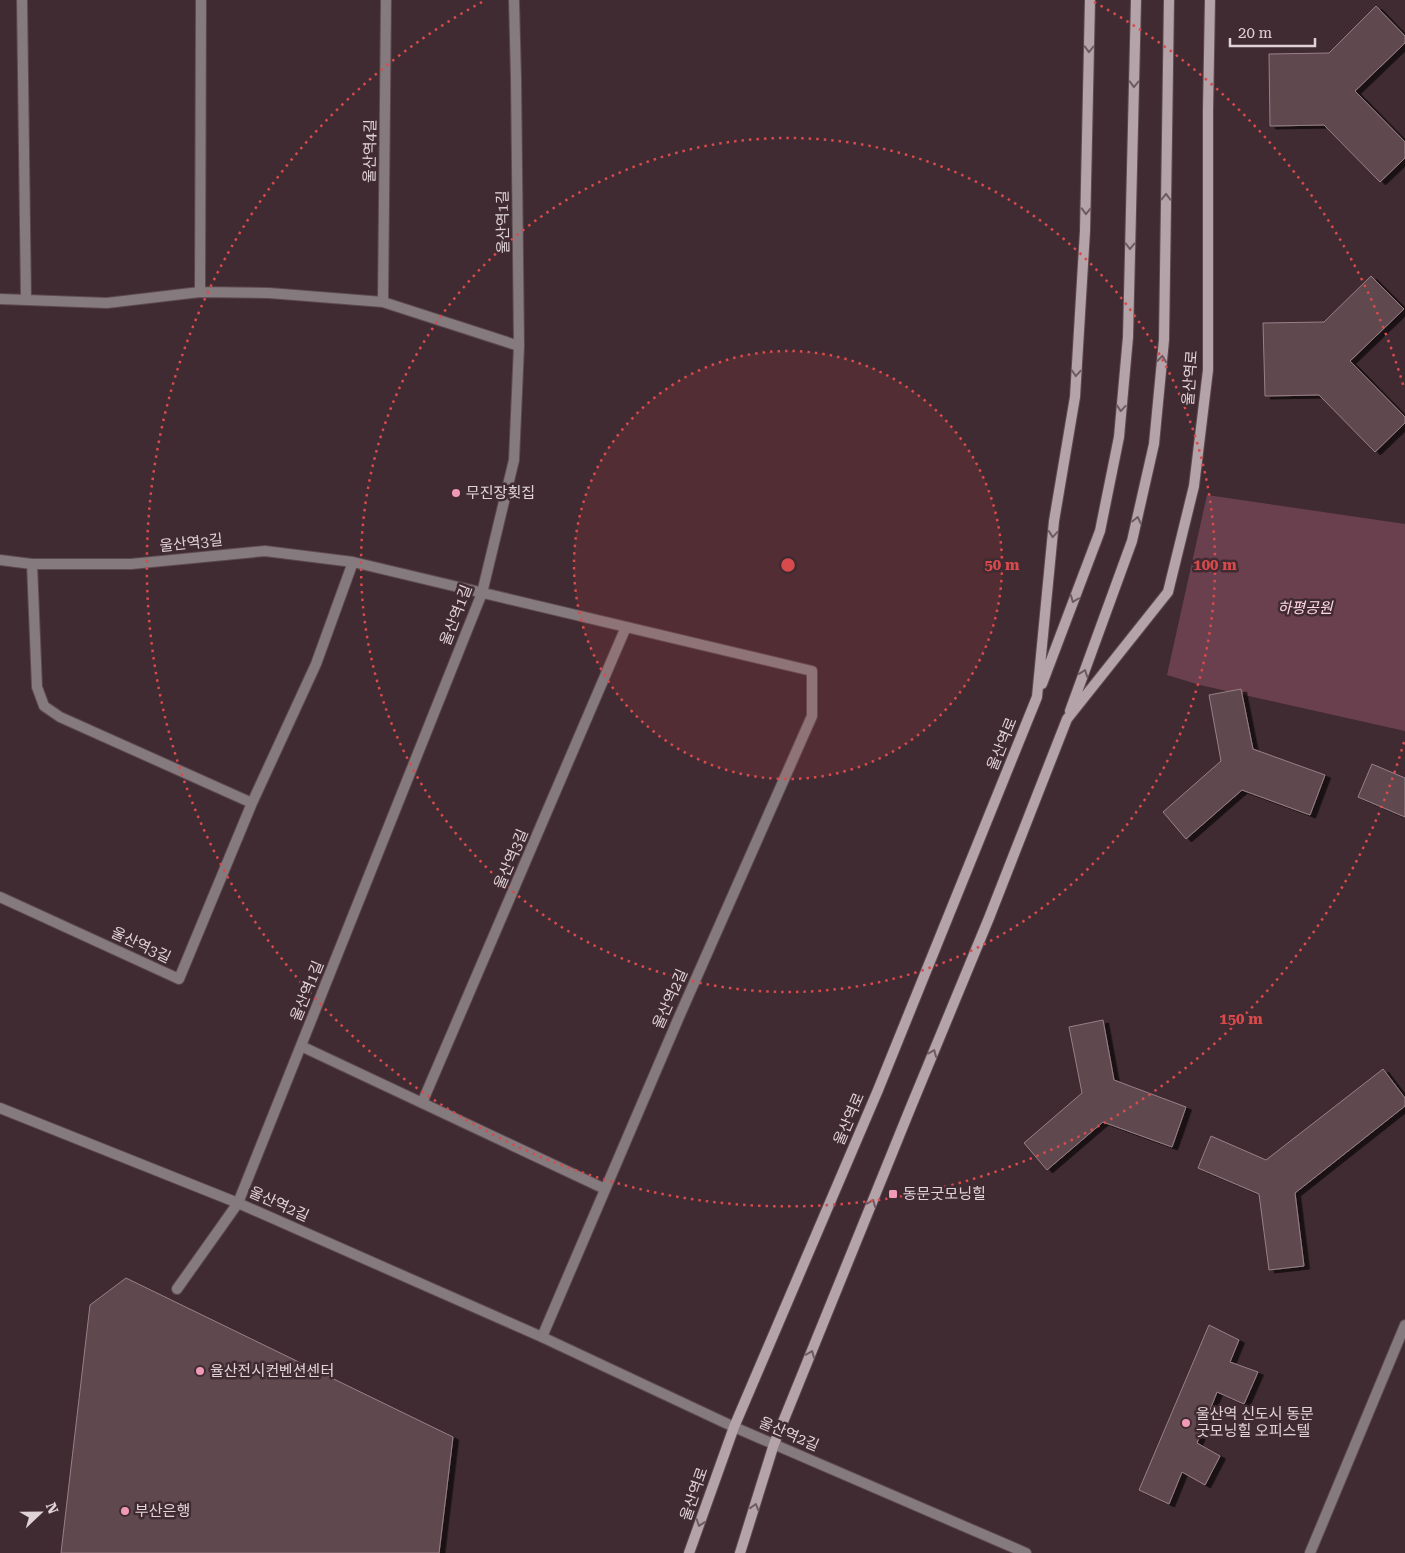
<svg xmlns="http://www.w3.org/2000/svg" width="1405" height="1553" viewBox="0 0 1405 1553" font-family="'Roboto Serif','Noto Sans KR',serif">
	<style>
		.green { fill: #6b404e }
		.building { fill: #5e484f; stroke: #998088; filter: url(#shadow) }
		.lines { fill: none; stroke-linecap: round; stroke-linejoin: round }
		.service-casing { stroke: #5d4950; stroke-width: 12 }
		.minor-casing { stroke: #5d4950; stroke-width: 12 }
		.tertiary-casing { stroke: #5d4950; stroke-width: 12 }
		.secondary-casing { stroke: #5d4950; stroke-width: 12 }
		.service { stroke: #857a7d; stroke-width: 10 }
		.minor { stroke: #857a7d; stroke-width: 10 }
		.tertiary { stroke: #857a7d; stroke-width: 10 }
		.secondary { stroke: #b4a3a8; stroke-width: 10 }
		.oneway { stroke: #6e5b61 }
		.ring { fill: none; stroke: #d84a4b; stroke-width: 2.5; stroke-dasharray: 2.5 5 }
		.poi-dot { fill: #f09ab7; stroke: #402b32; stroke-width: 2 }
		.labels { text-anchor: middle; stroke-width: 5; stroke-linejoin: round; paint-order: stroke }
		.street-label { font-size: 15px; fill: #e0d3d7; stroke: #402b32 }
		.poi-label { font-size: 15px; fill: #e0d3d7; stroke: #402b32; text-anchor: start }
		.park-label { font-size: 15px; font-style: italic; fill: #ffd8e4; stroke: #402b32 }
		.centre { fill: #d84a4b; stroke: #402b32; stroke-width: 2.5 }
		.ring-label { font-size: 15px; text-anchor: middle; font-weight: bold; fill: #d84a4b; stroke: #402b32; stroke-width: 5; stroke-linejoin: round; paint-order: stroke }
	</style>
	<defs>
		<filter id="shadow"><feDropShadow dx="5.5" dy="3" stdDeviation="0" flood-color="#0009"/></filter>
	</defs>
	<rect width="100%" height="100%" fill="#402b32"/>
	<path class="green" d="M1207,495L1405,524V731L1200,685L1167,675Z"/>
	<path class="building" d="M1376,6L1405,36V43L1355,91L1405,142V158L1380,182L1324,125L1270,126L1269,54L1329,53Z
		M1371,276L1404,309L1350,361L1405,417V423L1375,452L1319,395L1265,396L1263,323L1324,322Z
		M1241,689L1253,749L1325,775L1310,815L1242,790L1186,839L1163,812L1221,761L1209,695Z
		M1372,764L1405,778V817L1358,797Z
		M1103,1020L1114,1080L1186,1107L1172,1147L1103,1122L1047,1170L1024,1143L1082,1093L1069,1027Z
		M1383,1069L1405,1098V1106L1295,1193L1304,1266L1269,1270L1259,1194L1198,1168L1211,1136L1266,1160Z
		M126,1278L453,1437L439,1553H61L90,1305Z
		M1209,1325L1239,1340L1230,1362L1258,1372L1244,1404L1217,1392L1197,1443L1220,1456L1205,1485L1182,1472L1169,1504L1139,1490Z"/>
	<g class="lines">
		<g class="service-casing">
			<path id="service" d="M177,1289L238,1203"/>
		</g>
		<g class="minor-casing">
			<path id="minor" d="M22,0L26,300
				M200,292L201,0
				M0,299L107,303L200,292L269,293L383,302L519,346
				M383,302L386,0
				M0,560L32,564H131L265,551L353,562L812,671V716L679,1017L542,1337
				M32,564L37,687L44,706L60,717L252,803
				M0,897L179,979L252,803L316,664L353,562
				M301,1046L605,1189
				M422,1103L626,627
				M238,1203L482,593L514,460L519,346L516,78L514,0"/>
		</g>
		<g class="tertiary-casing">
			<path id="tertiary" d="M0,1108L238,1203L542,1337L734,1427L1026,1553
				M1310,1553L1405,1325"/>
		</g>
		<g class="secondary-casing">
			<path id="secondary" d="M1042,684L1100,531L1119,437L1128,337L1136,0
				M1070,711L1132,541L1154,444L1164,340L1169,0
				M689,1553L734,1427L878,1090L1037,697L1054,521L1075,397L1085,231L1090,0
				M740,1553L774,1444L910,1109L989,918L1067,719L1168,592L1194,486L1208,370V110L1210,0"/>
		</g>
		<use href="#service" class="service"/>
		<use href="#minor" class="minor"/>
		<use href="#tertiary" class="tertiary"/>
		<use href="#secondary" class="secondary"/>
	</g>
	<defs><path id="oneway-chevron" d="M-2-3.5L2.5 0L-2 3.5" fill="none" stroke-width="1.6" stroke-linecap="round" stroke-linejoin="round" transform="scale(1.25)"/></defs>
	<g class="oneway">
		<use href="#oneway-chevron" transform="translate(1089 49) rotate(91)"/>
		<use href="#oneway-chevron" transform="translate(1134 84) rotate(91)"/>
		<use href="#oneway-chevron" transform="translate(1166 197) rotate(-89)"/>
		<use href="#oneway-chevron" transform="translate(1086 211) rotate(91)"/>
		<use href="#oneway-chevron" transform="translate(1130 246) rotate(91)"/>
		<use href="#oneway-chevron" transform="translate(1162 359) rotate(-84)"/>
		<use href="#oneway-chevron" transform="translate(1076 373) rotate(94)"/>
		<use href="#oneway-chevron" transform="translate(1121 408) rotate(95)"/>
		<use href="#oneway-chevron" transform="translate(1137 520) rotate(-77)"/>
		<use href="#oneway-chevron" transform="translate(1053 534) rotate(95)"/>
		<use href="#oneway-chevron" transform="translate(1074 599) rotate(111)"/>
		<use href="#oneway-chevron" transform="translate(1084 673) rotate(-70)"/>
		<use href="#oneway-chevron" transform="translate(933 1053) rotate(-67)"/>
		<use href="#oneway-chevron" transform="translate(872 1203) rotate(-68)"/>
		<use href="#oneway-chevron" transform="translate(811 1354) rotate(-68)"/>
		<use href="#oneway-chevron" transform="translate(755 1507) rotate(-73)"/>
		<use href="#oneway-chevron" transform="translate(700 1523) rotate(109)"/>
	</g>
	<circle cx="788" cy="565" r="214" fill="#d84a4b" fill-opacity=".12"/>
	<g class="ring">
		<circle cx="788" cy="565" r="214"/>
		<circle cx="788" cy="565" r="427"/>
		<path d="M1404 742A641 641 0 1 1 482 2M1094 2A641 641 0 0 1 1404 388"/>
	</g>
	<g class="poi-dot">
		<circle cx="456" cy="493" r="5"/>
		<rect x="888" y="1189" width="10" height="10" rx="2.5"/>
		<circle cx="200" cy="1371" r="5"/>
		<circle cx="1186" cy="1423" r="5"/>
		<circle cx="125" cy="1511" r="5"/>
	</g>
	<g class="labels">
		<g class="street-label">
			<text transform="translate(370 151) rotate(-89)" y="5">울산역4길</text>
			<text transform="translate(503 222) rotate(-91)" y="5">울산역1길</text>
			<text transform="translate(1190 378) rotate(-86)" y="5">울산역로</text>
			<text transform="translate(191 543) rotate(-6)" y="5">울산역3길</text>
			<text transform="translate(456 615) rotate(-69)" y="5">울산역1길</text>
			<text transform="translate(1002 744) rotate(-68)" y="5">울산역로</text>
			<text transform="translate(511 859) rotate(-67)" y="5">울산역3길</text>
			<text transform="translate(141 945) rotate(25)" y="5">울산역3길</text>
			<text transform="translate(307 991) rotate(-68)" y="5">울산역1길</text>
			<text transform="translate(670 999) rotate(-66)" y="5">울산역2길</text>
			<text transform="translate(849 1119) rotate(-67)" y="5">울산역로</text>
			<text transform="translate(279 1204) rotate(24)" y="5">울산역2길</text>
			<text transform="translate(789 1434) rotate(23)" y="5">울산역2길</text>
			<text transform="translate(694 1494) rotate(-71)" y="5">울산역로</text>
		</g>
		<g class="poi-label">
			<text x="466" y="498">무진장횟집</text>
			<text x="903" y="1199">동문굿모닝힐</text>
			<text x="210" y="1376">율산전시컨벤션센터</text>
			<text x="1196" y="1419">울산역 신도시 동문<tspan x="1196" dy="17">굿모닝힐 오피스텔</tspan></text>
			<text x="135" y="1516">부산은행</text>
		</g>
		<g class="park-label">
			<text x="1305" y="613">하평공원</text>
		</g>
	</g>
	<circle cx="788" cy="565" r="8" class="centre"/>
	<g class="ring-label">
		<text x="1002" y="570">50 m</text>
		<text x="1215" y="570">100 m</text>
		<text x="1241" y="1024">150 m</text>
	</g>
	<g transform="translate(40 1513) rotate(68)" stroke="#402b32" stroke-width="4" paint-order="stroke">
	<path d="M0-4L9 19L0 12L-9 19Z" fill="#e0d3d7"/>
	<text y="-8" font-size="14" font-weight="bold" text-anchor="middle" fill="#e0d3d7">N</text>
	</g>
	<path d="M1230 38v8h85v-8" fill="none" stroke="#e0d3d7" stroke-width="2.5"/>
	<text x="1238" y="38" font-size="15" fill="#e0d3d7" stroke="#402b32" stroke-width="4" paint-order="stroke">20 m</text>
</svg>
